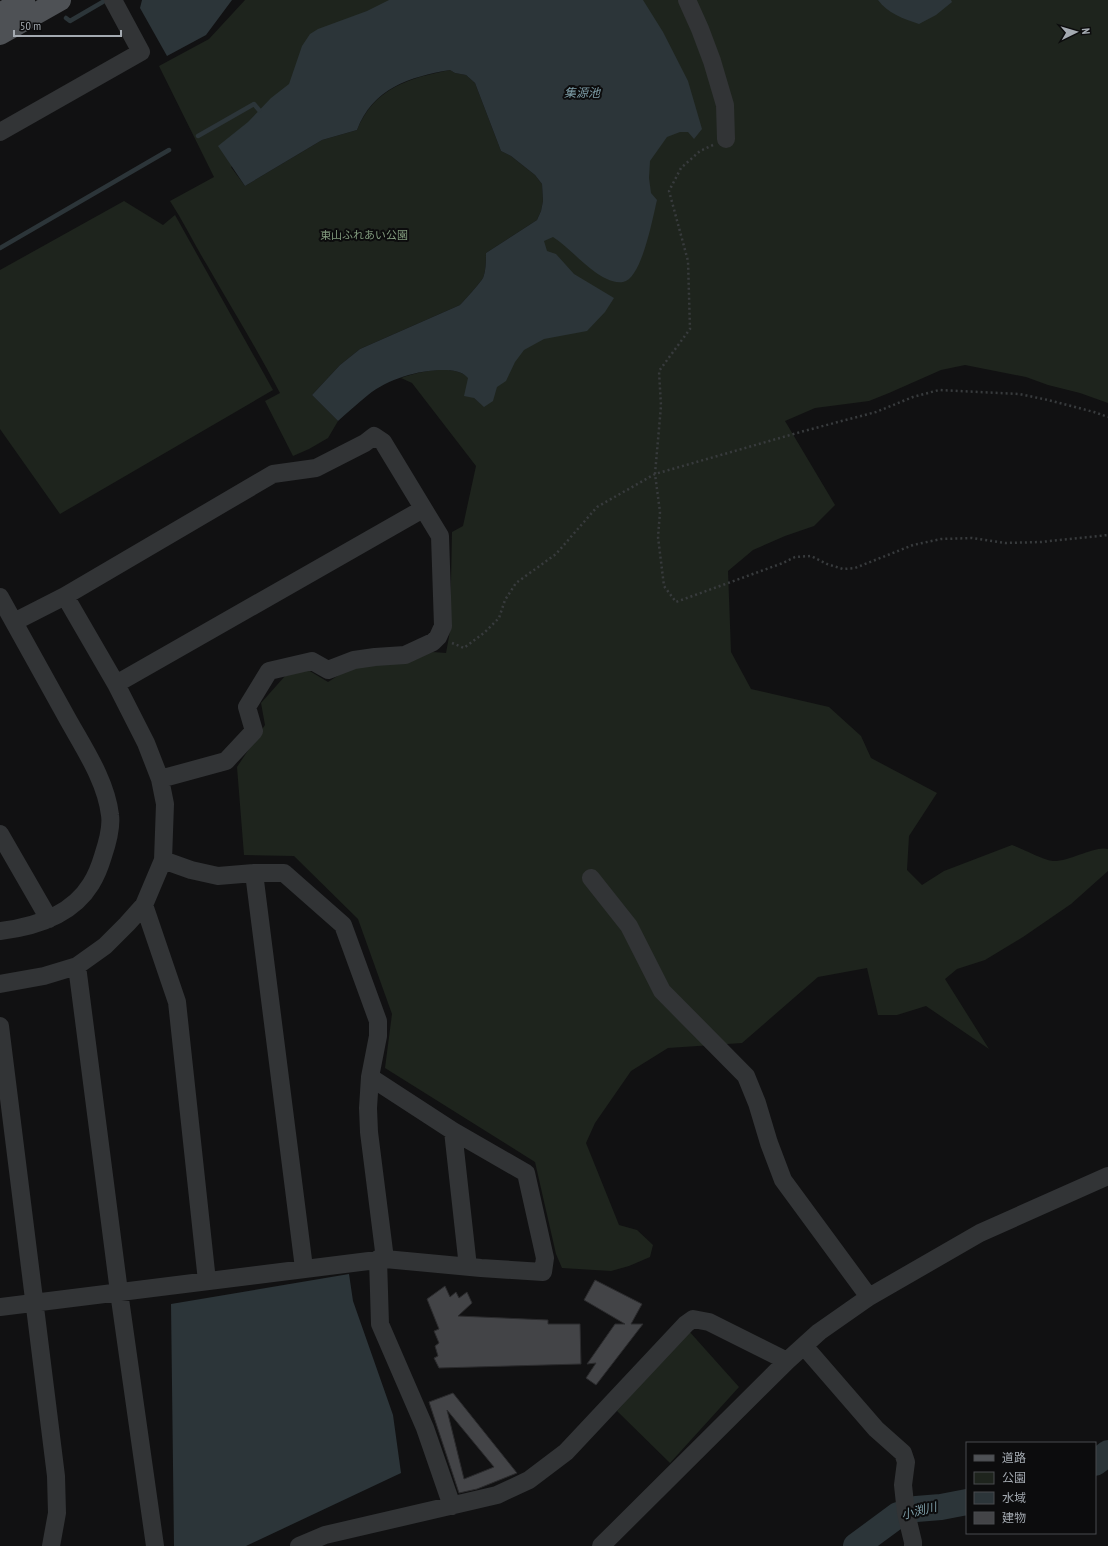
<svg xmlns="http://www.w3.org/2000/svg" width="1108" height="1546" viewBox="0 0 1108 1546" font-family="'PT Sans Narrow','Noto Sans JP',sans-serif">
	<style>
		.green { fill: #1e241d }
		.water { fill: #2c3539 }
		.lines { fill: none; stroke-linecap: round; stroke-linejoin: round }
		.stream { stroke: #2c3539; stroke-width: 4.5 }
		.river { stroke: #2c3539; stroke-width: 26 }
		.building { fill: #434447; stroke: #2b2b2d; fill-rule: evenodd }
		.path { stroke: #383b3d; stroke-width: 2.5; stroke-dasharray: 2 3; stroke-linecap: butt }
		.minor { stroke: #323436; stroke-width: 18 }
		.major { stroke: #4e5155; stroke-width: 22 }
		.labels { text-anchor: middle; stroke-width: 4; stroke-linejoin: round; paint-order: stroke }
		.park-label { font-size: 11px; fill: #819a7d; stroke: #0c0c0d }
		.water-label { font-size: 12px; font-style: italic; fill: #7e9ea8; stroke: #0c0c0d }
	</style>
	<rect width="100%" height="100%" fill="#111112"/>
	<path class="green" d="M245,0H1108V403L1080,393L1048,385L1026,377L965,365L941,370L889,393L869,401L815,408L785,421L835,505L814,526L785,536L753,550L728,571L731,652L751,689L829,707L861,736L871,758L937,793L909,836L907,870L922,885L944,871L1012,845C1021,848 1045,861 1053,861C1068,862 1096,845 1108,849V871L1071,904L1023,937L985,960L957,969L945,979L989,1049L926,1006L897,1015H878L867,968L818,977L742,1043L668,1048L631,1071L595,1123L586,1143L619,1225L637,1230L653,1245L650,1257L629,1266L611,1271L562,1268L556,1254L535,1162L385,1068L392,1014L358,919L294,856L244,855L237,767L265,725L261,703L285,676L308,670L328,682L356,664L433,652L446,653L450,631L452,532L463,526L476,466L412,383L401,378C418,372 453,363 469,378L467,386L474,398L484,406L558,192L500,47L376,43L231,167L245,186L322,140L357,130C374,88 409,78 450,70L455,73L466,75L475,83L501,151L511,156L535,175L542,184L543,201L541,211L537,220L486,253C486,260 486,271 483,278C480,283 464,301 460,305L360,349L340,365L312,395L338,421L328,438L309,449L293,456L265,401L280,393C257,349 231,307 207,265C194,244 184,222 170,201L214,177L159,66L209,39Z
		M124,201L163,225L175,215L273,390L60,514L0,429V270Z
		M688,1330L739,1387L670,1463L617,1411Z"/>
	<path class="water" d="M142,0H232L206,35L167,56L140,8Z
		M389,0H643L663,32L688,81L702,129L694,139L688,132H680L667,137L650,161L649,178L651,193L657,200C653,216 642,279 623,282C614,284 602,277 595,272C580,261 568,247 553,237L544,241L547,251L556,254L574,274L614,298L605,312L587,331L544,339L524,350L515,362L506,381L497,387L493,401L484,407L474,398L464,396L468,378C462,371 453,370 443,370C418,370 388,379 368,395C358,403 348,412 338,421L312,395L340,365L360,349L460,305C464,301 480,283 483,278C486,271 486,260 486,253L537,220L541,211L543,201L542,184L535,175L511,156L501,151L475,83L466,75L455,73L450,70C409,77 373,88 357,130L322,140L245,186L218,146L248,122L271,98L289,84L302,46L310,34L318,29L367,11Z
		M878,0H951L952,2L936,15L919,24C904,19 887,13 878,0Z
		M349,1274L353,1301L393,1415L401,1473L246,1546H174L171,1304Z"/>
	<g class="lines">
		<path class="stream" d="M66,18L70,21L106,0
			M198,136L254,104L259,110
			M0,248L169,150"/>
		<path class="river" d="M1095,1463L1108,1453
			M856,1546L898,1515L916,1509L941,1507L967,1502"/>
	</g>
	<path class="building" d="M595,1280L642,1304L631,1324H643L596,1385L586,1378L596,1363L587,1364L615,1324H625L584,1300Z
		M445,1286L450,1297L456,1292L459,1298L467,1292L472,1303L458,1316L548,1320V1324H580L581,1364L439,1368L434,1358L438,1356L435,1346L439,1343L434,1331L439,1329L427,1299Z
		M453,1393L517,1473L477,1489L459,1493L429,1402ZM447,1410L494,1467L464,1479Z"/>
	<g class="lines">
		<path class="path" d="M713,145L700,151L681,168L669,191L688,261L690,329L659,371L661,406L655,474L660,512L658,537L664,586L676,602L783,563L795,557L811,556L827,564L843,569L855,568L913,545L941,539L972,538L1005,543L1041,542L1108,535
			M452,643L464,648L485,632L499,618L505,600L516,583L556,554L597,507L655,474L804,431L876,412L913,397L939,390L1019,394L1048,400L1094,412L1108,417"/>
		<path class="minor" d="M687,0L700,29L712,61L725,105L726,139
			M0,132L141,52L113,0
			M0,597C22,637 44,676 66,716C83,747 106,780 110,815C112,828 107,844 103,856C100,866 96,876 91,884C72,915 34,927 0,931
			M14,622L65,596L273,474L316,468L365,443L374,436L383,442L440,536L443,626L438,637L433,642L405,655L375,657L354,660L328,670L312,661L269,671L247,707L254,731L226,761L160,779
			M116,684L423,509
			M0,834L49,919
			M163,860L191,870L218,876L254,873H284L343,925L378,1021V1036L370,1077L368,1108L369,1132L385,1259
			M254,873L304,1268
			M591,878L629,926L662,991L746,1076L757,1103L769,1143L783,1180L869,1297
			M144,905L177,1002L207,1281
			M77,966L119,1292L155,1546
			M0,984L44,976L77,966L105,946L127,924L144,905L163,860L165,804L160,779L146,743L116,684L65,596
			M0,1026L56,1476L57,1513L51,1546
			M453,1131L468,1267
			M378,1259L380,1324L425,1428L452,1506
			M0,1307L385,1259L481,1268L543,1272L545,1258L526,1173L453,1131L370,1077
			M804,1346L876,1429L903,1453L906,1462L903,1485L906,1513L913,1542V1546
			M299,1546L325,1535L497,1495L529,1480L566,1452L686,1324L693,1319L709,1322L787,1361
			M601,1546L787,1361L819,1332L869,1297L980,1233L1108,1176"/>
		<path class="major" d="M0,14L24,0
			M0,34L60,0"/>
	</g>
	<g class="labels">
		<g class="park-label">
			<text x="364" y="239">東山ふれあい公園</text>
		</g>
		<g class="water-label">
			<text x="582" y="97">集源池</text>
			<text transform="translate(919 1511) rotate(-14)" y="4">小渕川</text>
		</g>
	</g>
	<rect x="966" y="1442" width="130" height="92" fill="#0c0c0d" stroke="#494b4f"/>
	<rect x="974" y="1455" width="20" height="6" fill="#4e5155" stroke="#494b4f"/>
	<text x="1002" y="1462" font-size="12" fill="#a4aab1">道路</text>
	<rect x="974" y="1472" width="20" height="12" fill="#1e241d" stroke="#494b4f"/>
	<text x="1002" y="1482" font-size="12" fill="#a4aab1">公園</text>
	<rect x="974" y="1492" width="20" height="12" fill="#2c3539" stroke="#494b4f"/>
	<text x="1002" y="1502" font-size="12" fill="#a4aab1">水域</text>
	<rect x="974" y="1512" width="20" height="12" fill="#434447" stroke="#494b4f"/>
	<text x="1002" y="1522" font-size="12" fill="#a4aab1">建物</text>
	<g transform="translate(1076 32) rotate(85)" stroke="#0c0c0d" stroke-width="3" paint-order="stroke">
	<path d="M0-3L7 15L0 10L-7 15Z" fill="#a4aab1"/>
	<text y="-6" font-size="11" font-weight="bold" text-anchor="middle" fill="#a4aab1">N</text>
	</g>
	<path d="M14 30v6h107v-6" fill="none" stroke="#a4aab1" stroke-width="2"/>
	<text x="20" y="30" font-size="12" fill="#a4aab1" stroke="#0c0c0d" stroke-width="3" paint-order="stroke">50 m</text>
</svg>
